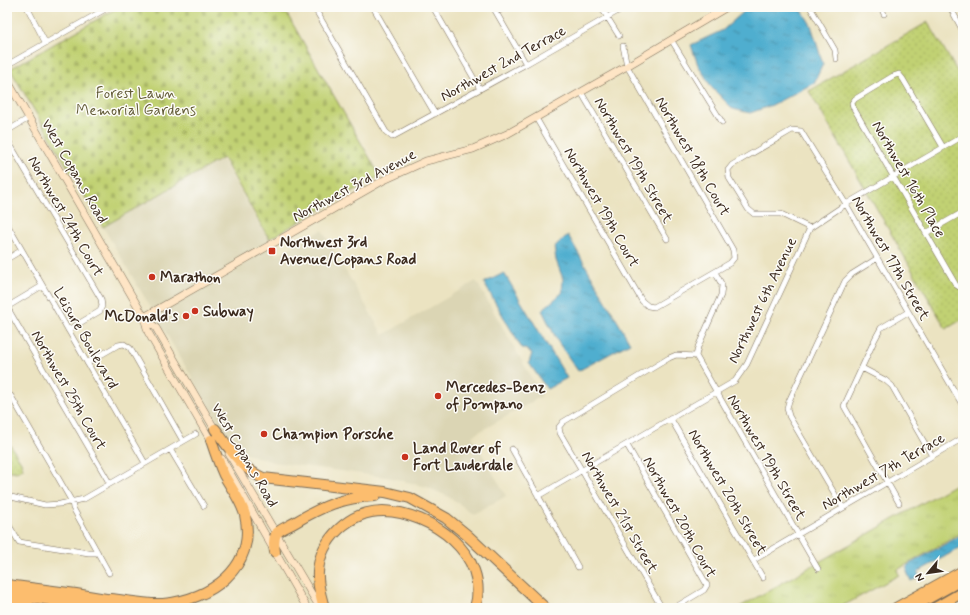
<svg xmlns="http://www.w3.org/2000/svg" width="970" height="615" viewBox="0 0 970 615" font-family="Mynerve,sans-serif">
	<style>
		.built { fill: #dbd5b4 }
		.grass { fill: url(#grass-dots); stroke: #7e7e48 }
		.cemetery { fill: url(#cemetery-stones); stroke: #7e7e48 }
		.park { fill: url(#park-tufts); stroke: #7e7e48 }
		.water { fill: url(#water-ripples); stroke: #466c76 }
		.lines { fill: none; stroke-linecap: round; stroke-linejoin: round }
		.street-casing { stroke: #796b57; stroke-width: 6 }
		.secondary-casing { stroke: #796b57; stroke-width: 8 }
		.highway-casing { stroke: #796b57; stroke-width: 12 }
		.street { stroke: #fff; stroke-width: 5 }
		.secondary { stroke: #fee5c5; stroke-width: 7 }
		.highway { stroke: #fcbd6e; stroke-width: 10 }
		.poi-dot { fill: #c8321e; stroke: #fdfcf7; stroke-width: 1.5 }
		.labels { text-anchor: middle; stroke-width: 3; stroke-linejoin: round; paint-order: stroke }
		.street-label { font-size: 15px; fill: #3b2a1e; stroke: #fdfcf7 }
		.park-label { font-size: 15px; fill: #635c38; stroke: #fdfcf7 }
		.poi-label { font-size: 15px; font-weight: bold; fill: #3b2a1e; stroke: #fdfcf7; text-anchor: start }
	</style>
	<defs>
		<pattern id="grass-dots" width="8" height="8" patternUnits="userSpaceOnUse"><rect width="8" height="8" fill="#c1d173"/><path d="M2 2h.1M6 6h.1" fill="none" stroke="#a7b463" stroke-width="1.8" stroke-linecap="round"/></pattern>
		<pattern id="cemetery-stones" width="16" height="16" patternUnits="userSpaceOnUse"><rect width="16" height="16" fill="#c1d173"/><path d="M2 7V4a2 2 0 0 1 4 0v3zM10 15v-3a2 2 0 0 1 4 0v3z" fill="#a7b463"/></pattern>
		<pattern id="park-tufts" width="24" height="20" patternUnits="userSpaceOnUse"><rect width="24" height="20" fill="#c1d173"/><path d="M3 7l-1-3M5 7V3M7 7l1-3M15 17l-1-3M17 17v-4M19 17l1-3" fill="none" stroke="#a7b463"/></pattern>
		<pattern id="water-ripples" width="26" height="14" patternUnits="userSpaceOnUse"><rect width="26" height="14" fill="#50aecf"/><path d="M2 4q2-2 4 0t4 0M15 11q2-2 4 0t4 0" fill="none" stroke="#448ea7"/></pattern>
	</defs>
	<rect width="100%" height="100%" fill="#fdfcf7"/>
	<filter id="ink" filterUnits="userSpaceOnUse"><feTurbulence type="fractalNoise" baseFrequency=".025" numOctaves="2"/><feDisplacementMap in="SourceGraphic" scale="8" xChannelSelector="R" yChannelSelector="G"/><feConvolveMatrix kernelMatrix="1 2 1 2 8 2 1 2 1" color-interpolation-filters="sRGB"/></filter>
	<filter id="wash" filterUnits="userSpaceOnUse"><feTurbulence type="fractalNoise" baseFrequency=".012" numOctaves="4" result="noise"/><feDisplacementMap in="SourceGraphic" scale="16" xChannelSelector="R" yChannelSelector="G"/><feGaussianBlur stdDeviation="0.9" result="paint"/><feColorMatrix in="noise" values="0 0 0 0 0 0 0 0 0 0 0 0 0 0 0 0 0 1.4 0 .05"/><feComposite in="paint" operator="in"/></filter>
	<g filter="url(#wash)">
		<rect width="100%" height="100%" fill="#ebe3c1"/>
		<path class="built" d="M222,160L277,255L322,230L383,335L476,281L542,396L472,436L506,496L473,515L461,505L447,496L427,487L392,478L273,462L235,450L103,227Z"/>
		<path class="grass" d="M928,22L963,81V319L946,329L809,91Z
			M7,440L21,462L23,469L16,472L7,470Z"/>
		<path class="cemetery" d="M119,7H283L380,176L269,239L223,158L103,227L10,69Z"/>
		<path class="park" d="M963,480V532L897,570L899,575L839,608H738Z"/>
		<path class="water" d="M749,7H800L811,25L823,64L814,83L772,105L750,113L733,109L712,88L698,65L691,45L723,30Z
			M568,235L630,343L578,371L558,342L542,310L562,293L563,279L556,260L554,247Z
			M504,273L567,378L547,389L529,363L532,353L521,347L484,283Z
			M963,534V546L918,572L919,577L911,581L907,572L908,565Z"/>
	</g>
	<g filter="url(#ink)">
		<g class="lines">
			<g class="street-casing">
				<path id="street" d="M27,7L45,42
					M314,7L386,132L392,137L526,64L625,7
					M373,7L435,114
					M433,7L480,89
					M493,7L526,64
					M601,7L619,36
					M810,7L835,50L836,59
					M881,7L884,14
					M950,7L963,31
					M496,12L506,7
					M672,41L722,122
					M7,65L109,7
					M581,92L667,239
					M536,118L642,301L648,306L654,307L730,263L734,258L733,250L627,66L623,46
					M7,131L29,118
					M7,139L101,299L102,306L100,311L68,330
					M943,147L903,79L899,74L893,76L855,99L852,103L853,107L956,285L959,287H963
					M7,224L145,463
					M810,228L781,214H754L748,209L729,178L728,170L732,165L792,130L801,131L846,204L963,406
					M926,233L963,212
					M7,259L22,250
					M7,307L110,484
					M7,307L42,286
					M696,356L818,569
					M87,363L118,345L124,344L130,348L183,441
					M862,368L885,380L892,386L932,456
					M7,394L11,396L72,502L73,508L109,573
					M671,419L763,578
					M627,445L707,585L704,590L674,608
					M170,449L204,506
					M512,449L578,567
					M7,496L45,505L60,504L84,499L196,434
					M538,496L735,381L747,364L810,228L846,204L963,136
					M899,503L844,406L875,339L881,328L908,312
					M843,508L789,416L787,408L789,401L845,281L852,274L876,259
					M7,522L19,542L89,553H98
					M754,560L963,438
					M662,608L560,433L559,427L563,422L669,358L676,355L696,356L698,347L721,295L722,285L715,272"/>
			</g>
			<g class="secondary-casing">
				<path id="secondary" d="M7,80L144,317L148,332L212,443
					M144,317L384,180L426,161L473,149L507,134L627,66L727,7
					M144,317L156,328L217,433
					M229,454L320,608
					M222,459L307,608"/>
			</g>
			<g class="highway-casing">
				<path id="highway" d="M215,429C228,446 241,469 263,478L385,492L410,498L446,518L467,535L545,608
					M275,552C274,546 273,540 276,534C280,529 289,526 294,523C321,507 343,497 375,496
					M7,585L76,594L118,601
					M7,593L102,608
					M111,599C128,601 146,605 163,604C210,600 257,568 245,515C241,500 231,488 224,475C219,464 215,452 211,440
					M7,600L28,603
					M324,608C321,596 317,585 318,572C320,539 350,511 383,511C431,512 491,555 475,608
					M896,608L963,571
					M911,608L956,583
					M935,608L963,592"/>
			</g>
			<use href="#street" class="street"/>
			<use href="#secondary" class="secondary"/>
			<use href="#highway" class="highway"/>
		</g>
	</g>
	<g class="poi-dot">
		<rect x="268" y="247" width="8" height="8" rx="2"/>
		<circle cx="152" cy="277" r="4"/>
		<circle cx="195" cy="311" r="4"/>
		<circle cx="186" cy="316" r="4"/>
		<circle cx="438" cy="396" r="4"/>
		<circle cx="264" cy="434" r="4"/>
		<circle cx="405" cy="457" r="4"/>
	</g>
	<g class="labels">
		<g class="street-label">
			<text transform="translate(503 63) rotate(-29)" y="5">Northwest 2nd Terrace</text>
			<text transform="translate(693 156) rotate(60)" y="5">Northwest 18th Court</text>
			<text transform="translate(634 160) rotate(60)" y="5">Northwest 19th Street</text>
			<text transform="translate(75 171) rotate(60)" y="5">West Copans Road</text>
			<text transform="translate(909 179) rotate(60)" y="5">Northwest 16th Place</text>
			<text transform="translate(354 185) rotate(-28)" y="5">Northwest 3rd Avenue</text>
			<text transform="translate(602 207) rotate(60)" y="5">Northwest 19th Court</text>
			<text transform="translate(66 216) rotate(60)" y="5">Northwest 24th Court</text>
			<text transform="translate(891 258) rotate(60)" y="5">Northwest 17th Street</text>
			<text transform="translate(762 300) rotate(-64)" y="5">Northwest 6th Avenue</text>
			<text transform="translate(86 338) rotate(60)" y="5">Leisure Boulevard</text>
			<text transform="translate(69 390) rotate(60)" y="5">Northwest 25th Court</text>
			<text transform="translate(245 455) rotate(60)" y="5">West Copans Road</text>
			<text transform="translate(767 457) rotate(60)" y="5">Northwest 19th Street</text>
			<text transform="translate(883 471) rotate(-30)" y="5">Northwest 7th Terrace</text>
			<text transform="translate(728 492) rotate(60)" y="5">Northwest 20th Street</text>
			<text transform="translate(620 512) rotate(60)" y="5">Northwest 21st Street</text>
			<text transform="translate(680 517) rotate(61)" y="5">Northwest 20th Court</text>
		</g>
		<g class="park-label">
			<text x="136" y="98">Forest Lawn<tspan x="136" dy="17">Memorial Gardens</tspan></text>
		</g>
		<g class="poi-label">
			<text x="280" y="247">Northwest 3rd<tspan x="280" dy="17">Avenue/Copans Road</tspan></text>
			<text x="160" y="282">Marathon</text>
			<text x="203" y="316">Subway</text>
			<text x="178" y="321" text-anchor="end">McDonald's</text>
			<text x="446" y="392">Mercedes-Benz<tspan x="446" dy="17">of Pompano</tspan></text>
			<text x="272" y="439">Champion Porsche</text>
			<text x="413" y="453">Land Rover of<tspan x="413" dy="17">Fort Lauderdale</tspan></text>
		</g>
	</g>
	<rect width="970" height="615" fill="none" stroke="#fdfcf7" stroke-width="24"/>
	<g transform="translate(928 573) rotate(241)" stroke="#fdfcf7" stroke-width="3" paint-order="stroke">
	<path d="M0-3L7 15L0 10L-7 15Z" fill="#3b2a1e"/>
	<text y="-6" font-size="11" font-weight="bold" text-anchor="middle" fill="#3b2a1e">N</text>
	</g>
</svg>
